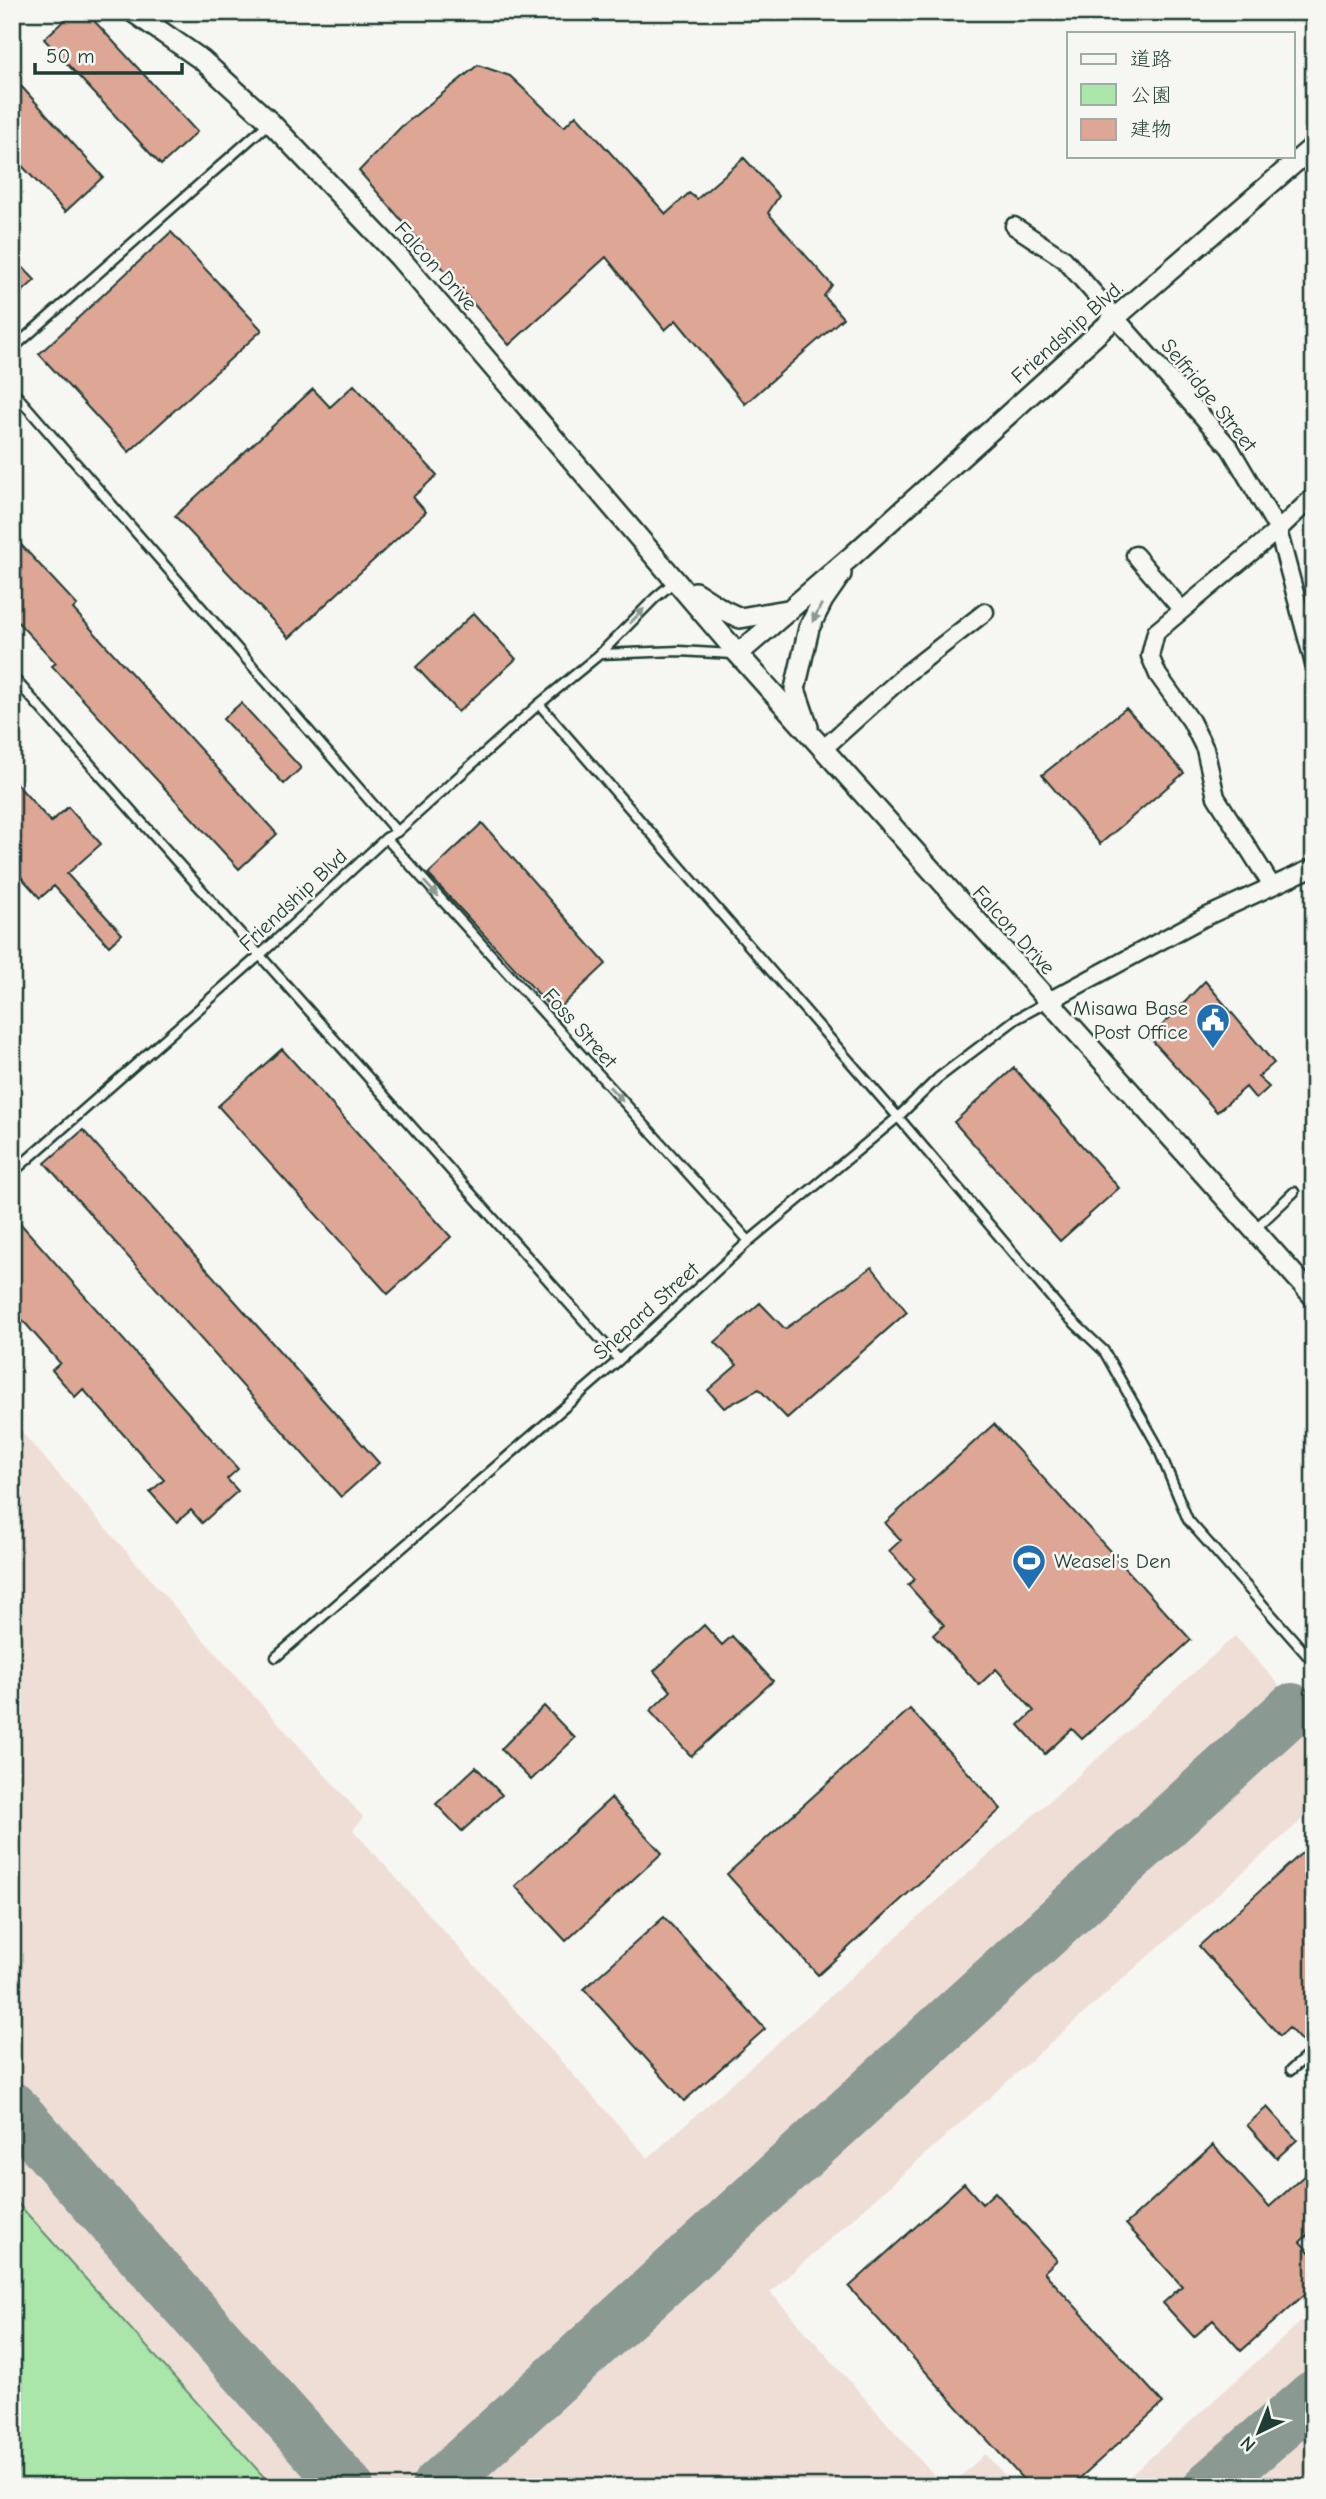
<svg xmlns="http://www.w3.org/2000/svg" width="1326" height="2499" viewBox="0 0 1326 2499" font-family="'Comic Neue','Klee One',sans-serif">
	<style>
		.built { fill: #eeded6 }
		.green { fill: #aae5aa; stroke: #64916f; stroke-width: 2 }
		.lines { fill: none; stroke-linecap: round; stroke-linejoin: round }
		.taxiway { stroke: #8a9a93; stroke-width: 52 }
		.building { fill: #dda695; stroke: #1f3d34; stroke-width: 2 }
		.service-casing { stroke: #1f3d34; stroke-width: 13 }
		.minor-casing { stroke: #1f3d34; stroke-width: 21 }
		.tertiary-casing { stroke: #1f3d34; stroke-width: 24 }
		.service { stroke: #f6f6f2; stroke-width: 8 }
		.minor { stroke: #f6f6f2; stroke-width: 16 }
		.tertiary { stroke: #f6f6f2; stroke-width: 19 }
		.oneway { fill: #8a9a93 }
		.labels { text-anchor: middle; stroke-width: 5; stroke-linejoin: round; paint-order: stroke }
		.street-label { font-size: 21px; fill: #1f3d34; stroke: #f6f6f2 }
		.poi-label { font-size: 21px; fill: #1f3d34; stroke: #f6f6f2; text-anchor: end }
	</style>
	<rect width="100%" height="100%" fill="#f6f6f2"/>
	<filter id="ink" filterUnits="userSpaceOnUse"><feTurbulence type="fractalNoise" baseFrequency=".0143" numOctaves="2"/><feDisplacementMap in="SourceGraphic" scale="14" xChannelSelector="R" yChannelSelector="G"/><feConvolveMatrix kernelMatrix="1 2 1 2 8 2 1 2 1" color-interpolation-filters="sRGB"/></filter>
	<g filter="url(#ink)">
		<path class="built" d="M12,1421L201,1637L363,1817L353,1830L648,2158L1235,1636L1314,1724V1809L770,2292L944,2487H12Z
			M1314,2310V2487H1118Z
			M985,2454L1016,2487H949Z"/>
		<path class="green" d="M12,2197L273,2487H12Z"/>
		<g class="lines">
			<path class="taxiway" d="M12,2108L348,2487
				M437,2487L1292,1709
				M1209,2487L1314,2396"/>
		</g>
		<path class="building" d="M73,12H86L197,132L161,165L44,39Z
			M478,65L510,76L564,127L576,115L666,214L689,193L697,199L744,158L779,196L768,213L832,285L824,296L843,318L745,404L676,320L665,330L606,257L509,345L359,171L401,127Z
			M12,76L103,177L65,212L12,155Z
			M171,232L262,330L129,452L39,354Z
			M12,256L35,280L12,301Z
			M354,385L437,475L413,497L426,512L289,638L175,516L313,389L330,407Z
			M12,535L77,605L73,609L277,834L239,869L52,666L56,663L12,616Z
			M474,613L516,659L458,712L416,667Z
			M241,703L301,768L284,784L223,719Z
			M1126,708L1184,773L1100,844L1042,775Z
			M12,779L51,822L68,807L101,844L67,874L122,934L109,946L54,886L40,898L12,867Z
			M482,823L606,964L555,1012L428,874Z
			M1205,981L1274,1063L1258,1077L1269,1087L1256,1099L1246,1087L1217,1112L1150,1038Z
			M282,1049L451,1237L388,1294L218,1106Z
			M1014,1068L1119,1188L1060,1241L954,1122Z
			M83,1130L379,1463L341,1497L45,1163Z
			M12,1214L238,1469L227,1479L238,1491L202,1523L191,1510L177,1522L150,1492L164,1480L83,1389L75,1397L52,1370L60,1363L12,1308Z
			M872,1267L907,1312L787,1418L759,1389L724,1408L708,1390L737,1365L715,1342L760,1303L785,1329Z
			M994,1424L1191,1640L1082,1739L1072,1729L1045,1754L1019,1725L1034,1711L996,1669L979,1685L933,1635L944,1625L908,1585L915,1579L889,1551L901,1540L885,1523Z
			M704,1625L722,1645L732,1636L773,1681L691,1756L650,1711L671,1691L654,1671Z
			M544,1706L575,1738L531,1780L501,1749Z
			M910,1709L1001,1809L818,1975L727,1874Z
			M476,1767L502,1795L462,1831L436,1804Z
			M611,1798L662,1853L566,1941L515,1886Z
			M1314,1842V2044L1307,2047L1289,2028L1280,2036L1199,1946Z
			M664,1917L765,2029L684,2101L584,1989Z
			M1267,2107L1297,2140L1277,2158L1247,2125Z
			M1213,2145L1269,2207L1314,2167V2229L1300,2242L1314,2257V2286L1241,2351L1213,2320L1194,2337L1163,2303L1182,2286L1126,2224Z
			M964,2183L982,2204L995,2192L1057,2260L1044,2272L1163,2403L1070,2487H1030L849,2287Z"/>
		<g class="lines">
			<g class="service-casing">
				<path id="service" d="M12,349L270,122
					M12,390L397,832
					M600,654L679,651L733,654
					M12,676L619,1360
					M539,704L898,1117L1065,1314L1104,1351L1156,1443L1188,1520L1314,1663
					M386,838L749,1241
					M12,1173L260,955L386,838L397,832L539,704L600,654L655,598L674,582
					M1254,1230L1294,1192
					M276,1657L619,1360L749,1241L898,1117L938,1078L1016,1019L1047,1002
					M1291,2070L1314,2050"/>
			</g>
			<g class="minor-casing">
				<path id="minor" d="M1014,226L1064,259L1230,448L1278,530L1314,664
					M1135,555L1182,610
					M823,749L907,673L985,612
					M1272,886L1216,797L1205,749L1191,721L1158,675L1150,656L1156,632L1278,530L1314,496
					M1047,1002L1203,918L1314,867"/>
			</g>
			<g class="tertiary-casing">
				<path id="tertiary" d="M133,12L202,60L270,122L399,257L738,654L1314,1297
					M695,592L723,610L740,618L787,610
					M738,654L853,555L1116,317L1314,146
					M808,727L795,689L809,628L823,600L841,574"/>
			</g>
			<use href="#service" class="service"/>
			<use href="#minor" class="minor"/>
			<use href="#tertiary" class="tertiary"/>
		</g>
		<defs><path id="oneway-solid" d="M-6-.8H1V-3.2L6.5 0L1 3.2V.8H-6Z" transform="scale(1.75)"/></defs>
		<g class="oneway">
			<use href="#oneway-solid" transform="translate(817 613) rotate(117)"/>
			<use href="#oneway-solid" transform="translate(637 616) rotate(-46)"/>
			<use href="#oneway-solid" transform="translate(431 889) rotate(48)"/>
			<use href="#oneway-solid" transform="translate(616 1094) rotate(48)"/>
		</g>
	</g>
	<defs>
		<g id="civic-pin" transform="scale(1.75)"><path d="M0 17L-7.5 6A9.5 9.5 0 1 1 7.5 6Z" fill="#1f6fb2" stroke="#f6f6f2"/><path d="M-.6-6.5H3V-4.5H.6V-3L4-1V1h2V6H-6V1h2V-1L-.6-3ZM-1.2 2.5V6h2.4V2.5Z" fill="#fff"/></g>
		<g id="stadium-pin" transform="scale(1.75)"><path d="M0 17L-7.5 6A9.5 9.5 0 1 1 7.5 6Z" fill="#1f6fb2" stroke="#f6f6f2"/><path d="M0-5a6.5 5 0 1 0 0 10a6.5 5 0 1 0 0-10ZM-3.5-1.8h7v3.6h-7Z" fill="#fff"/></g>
	</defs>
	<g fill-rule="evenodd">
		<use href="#civic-pin" x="1213" y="1020"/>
		<use href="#stadium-pin" x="1029" y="1561"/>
	</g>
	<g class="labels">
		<g class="street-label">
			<text transform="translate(436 266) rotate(48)" y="7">Falcon Drive</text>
			<text transform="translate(1067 332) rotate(-42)" y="7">Friendship Blvd.</text>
			<text transform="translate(1209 395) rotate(51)" y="7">Selfridge Street</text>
			<text transform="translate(293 900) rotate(-43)" y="7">Friendship Blvd</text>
			<text transform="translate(1014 930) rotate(48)" y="7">Falcon Drive</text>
			<text transform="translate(580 1028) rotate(48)" y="7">Foss Street</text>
			<text transform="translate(646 1311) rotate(-42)" y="7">Shepard Street</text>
		</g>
		<g class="poi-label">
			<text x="1188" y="1015">Misawa Base<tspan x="1188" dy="24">Post Office</tspan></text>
			<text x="1054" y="1568" text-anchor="start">Weasel's Den</text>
		</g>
	</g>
	<rect width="1326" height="2499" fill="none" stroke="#f6f6f2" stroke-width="42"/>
	<rect x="21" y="21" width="1284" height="2457" fill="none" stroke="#1f3d34" stroke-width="2.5" filter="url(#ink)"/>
	<rect x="1067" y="32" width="228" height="126" fill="#f6f6f2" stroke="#a0aca6" stroke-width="2"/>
	<rect x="1081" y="54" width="35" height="10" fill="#f6f6f2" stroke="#a0aca6" stroke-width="2"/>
	<text x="1130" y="66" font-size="21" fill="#1f3d34">道路</text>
	<rect x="1081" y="84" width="35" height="21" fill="#aae5aa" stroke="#a0aca6" stroke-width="2"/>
	<text x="1130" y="102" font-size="21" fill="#1f3d34">公園</text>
	<rect x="1081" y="119" width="35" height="21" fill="#dda695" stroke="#a0aca6" stroke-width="2"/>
	<text x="1130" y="136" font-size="21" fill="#1f3d34">建物</text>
	<g transform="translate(1259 2432) rotate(223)" stroke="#f6f6f2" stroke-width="5" paint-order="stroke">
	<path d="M0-5L12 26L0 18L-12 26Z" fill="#1f3d34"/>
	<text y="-10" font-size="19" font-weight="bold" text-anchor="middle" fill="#1f3d34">N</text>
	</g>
	<path d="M35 63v10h147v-10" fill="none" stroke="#1f3d34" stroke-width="3.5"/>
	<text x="46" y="63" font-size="21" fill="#1f3d34" stroke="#f6f6f2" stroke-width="5" paint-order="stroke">50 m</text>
</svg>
